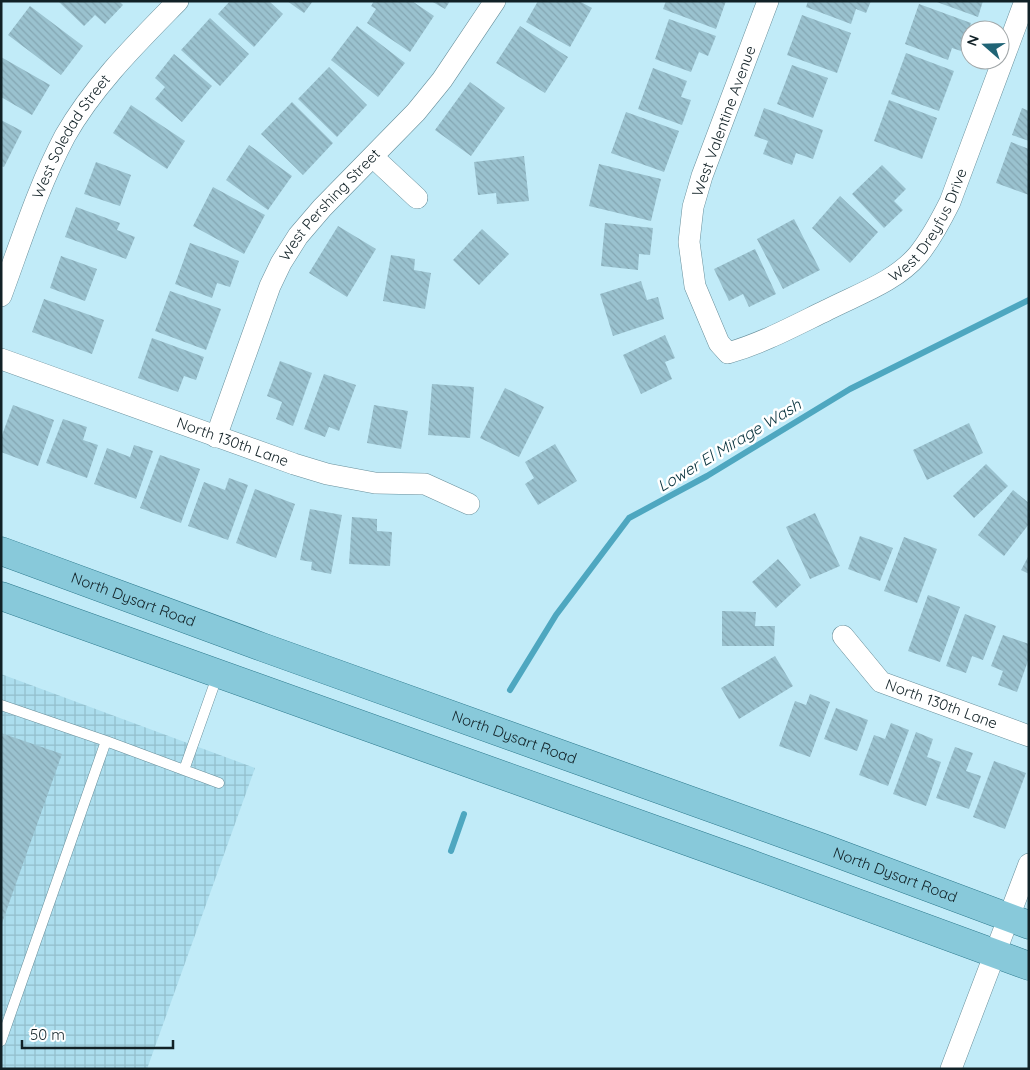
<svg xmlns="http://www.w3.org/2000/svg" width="1030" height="1070" viewBox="0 0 1030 1070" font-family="Quicksand,sans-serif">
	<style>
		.industrial { fill: url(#industrial-grid) }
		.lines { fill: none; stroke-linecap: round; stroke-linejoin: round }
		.stream { stroke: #4ea7c0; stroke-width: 6 }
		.building { fill: url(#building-back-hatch) }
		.lane-casing { stroke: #688f9b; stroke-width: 11 }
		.street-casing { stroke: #688f9b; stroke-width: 22 }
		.primary-casing { stroke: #2a778b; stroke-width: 29 }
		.lane { stroke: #fff; stroke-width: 10 }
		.street { stroke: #fff; stroke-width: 21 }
		.primary { stroke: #88c9da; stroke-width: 28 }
		.labels { text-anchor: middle; stroke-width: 5; stroke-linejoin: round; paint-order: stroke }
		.street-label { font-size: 15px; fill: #112126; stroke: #fff }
		.water-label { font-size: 16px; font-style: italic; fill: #07323d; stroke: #fff }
	</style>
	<defs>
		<pattern id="industrial-grid" width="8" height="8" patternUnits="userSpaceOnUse" patternTransform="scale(1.25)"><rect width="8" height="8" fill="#acdeee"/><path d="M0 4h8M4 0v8" fill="none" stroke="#93becc"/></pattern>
		<pattern id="building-back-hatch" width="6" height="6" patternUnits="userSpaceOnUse" patternTransform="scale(1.25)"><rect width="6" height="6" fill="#9ac2cf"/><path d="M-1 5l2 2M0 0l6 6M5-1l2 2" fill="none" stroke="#84a6b2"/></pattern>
	</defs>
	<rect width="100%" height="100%" fill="#c1ebf8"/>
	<path class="industrial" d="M1,674L255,768L147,1069H1Z"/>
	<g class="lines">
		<path class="stream" d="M510,690L556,615L629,518L707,476L850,389L1029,300
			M451,851L464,814"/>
	</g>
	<path class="building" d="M60,1H119L123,5L105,24L95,15L84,26L59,2Z
		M230,1H269L283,14L254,47L218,14Z
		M287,1H313L304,13Z
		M374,1H412L434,16L410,52L367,23L376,9L371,6Z
		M431,1H450L445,9Z
		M538,1H579L592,8L570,47L526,22Z
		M666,1H726L716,29L663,9Z
		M808,1H871L866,13L856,9L851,24L806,7Z
		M934,1H983L978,17Z
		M919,4L971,23L961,51L952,48L948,60L905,44Z
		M30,6L83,46L61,75L8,35Z
		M802,15L851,33L837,73L787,55Z
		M210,18L249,54L220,86L181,50Z
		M669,19L716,36L708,56L699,52L691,72L655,59Z
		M357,26L405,63L378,97L331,60Z
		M520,26L568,57L545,93L496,63Z
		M906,53L954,71L939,111L891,94Z
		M174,54L212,86L182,122L155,99L165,87L155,78Z
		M1,57L50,85L32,115L1,97Z
		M792,65L828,78L813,118L777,104Z
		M329,67L367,105L337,137L298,99Z
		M653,68L687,81L681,97L691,100L682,125L638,109Z
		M470,82L505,108L471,156L435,130Z
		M889,100L937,118L922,159L874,141Z
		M292,102L333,143L303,175L261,134Z
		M131,105L185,141L167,169L113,133Z
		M764,108L823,130L813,159L796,153L792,165L763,154L768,141L754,136Z
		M1022,108L1029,111V141L1012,135Z
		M626,112L679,131L664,172L611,153Z
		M1,120L22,131L4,167L1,166Z
		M1011,142L1029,149V195L996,183Z
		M249,145L292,176L268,210L226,180Z
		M524,156L529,201L497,204L496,193L478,195L474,162Z
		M96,162L131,175L120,206L84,194Z
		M599,164L661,179L651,221L589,206Z
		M882,165L906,189L894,201L903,210L884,228L852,194Z
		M213,187L265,215L244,254L193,226Z
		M840,196L878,232L850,263L812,228Z
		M76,207L120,223L117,230L135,237L126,259L65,237Z
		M794,219L820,270L783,289L757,239Z
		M605,223L653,228L650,255L639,254L638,270L601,266Z
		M338,226L376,249L347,297L309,273Z
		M482,229L509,254L479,285L453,260Z
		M190,243L239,261L230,287L217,283L212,298L175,284Z
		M755,249L776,294L749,307L743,294L729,301L714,269Z
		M391,255L415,259L414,270L431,273L425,309L383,301Z
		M61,256L97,269L85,301L50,288Z
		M641,281L647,300L658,297L664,319L613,336L600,294Z
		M170,291L221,309L206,350L155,331Z
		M44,299L104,320L92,354L32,332Z
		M665,335L675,358L665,362L672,379L641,394L623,355Z
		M152,338L204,357L196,380L184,376L178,392L138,378Z
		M280,361L312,373L293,426L276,419L282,402L267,396Z
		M324,374L356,385L339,431L329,427L325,437L304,429Z
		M432,384L474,387L470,438L428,435Z
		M505,388L544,407L519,457L480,438Z
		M13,405L54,420L38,466L1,452V438Z
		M374,405L408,411L401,449L367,443Z
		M63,419L87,427L83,440L98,445L87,478L46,463Z
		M969,423L983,453L927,480L913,450Z
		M555,444L577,481L538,505L525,484L534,478L525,462Z
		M134,445L153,451L136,499L94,484L107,448L130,457Z
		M160,455L200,469L181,523L140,508Z
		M986,464L1008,486L974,518L953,496Z
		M229,478L248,485L228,540L188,526L204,482L225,490Z
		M255,489L295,504L276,558L236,543Z
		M1013,490L1029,503V524L1004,556L978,535Z
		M310,509L342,515L331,574L311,570L312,562L300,560Z
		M815,513L840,566L810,579L786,527Z
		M352,517L377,519V531L392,532L390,566L349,564Z
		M860,536L893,548L880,581L848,569Z
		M904,537L937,549L917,603L884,591Z
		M1029,555V574L1021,570Z
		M778,559L801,585L776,608L752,582Z
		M928,595L960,607L940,662L908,651Z
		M722,611L756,612L755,626H775L774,646H722Z
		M965,614L996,626L983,660L972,656L966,673L946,666Z
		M1003,635L1029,644V658L1017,692L998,685L1003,671L991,666Z
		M775,656L793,686L739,719L721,688Z
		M810,694L830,702L810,757L779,746L795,701L806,705Z
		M836,708L868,720L857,751L824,739Z
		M891,723L909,730L888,786L859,775L874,735L885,739Z
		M916,732L933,739L927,757L941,762L926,806L893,794Z
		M1,733L62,754L2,923L1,922Z
		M955,747L973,753L966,771L981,776L969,809L936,798Z
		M994,761L1026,773L1005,829L973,817Z"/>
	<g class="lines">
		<g class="lane-casing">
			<path id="lane" d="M1,705L106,741L1,1041
				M106,741L219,783
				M184,770L218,674"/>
		</g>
		<g class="street-casing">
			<g id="street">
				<path id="s1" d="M768,1L702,176L693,207L689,242L695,286L719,343L728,353C763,343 794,326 827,310C858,294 895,282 918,255C931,239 941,220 950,202L1025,1"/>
				<path d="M373,157L417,198"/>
				<path id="s2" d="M1,296C21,242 38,187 65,136C94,85 137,43 178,1"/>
				<path id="s3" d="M1,359L294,464L327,474L375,483L425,484L469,504"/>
				<path id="s4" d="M216,437L270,286L281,263L298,236L322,208L416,112L442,80L495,1"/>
				<path id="s5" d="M843,636L881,682L1029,736"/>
				<path d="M951,1069L1029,864"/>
			</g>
		</g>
		<g class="primary-casing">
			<g id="primary">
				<path id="s6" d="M1,551L262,647L823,848L1029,925"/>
				<path d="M1,596L748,863L1029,966"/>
			</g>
		</g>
		<use href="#lane" class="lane"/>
		<use href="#street" class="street"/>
		<use href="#primary" class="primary"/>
	</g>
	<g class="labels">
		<g class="street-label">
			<text transform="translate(724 121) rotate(-70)" y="5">West Valentine Avenue</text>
			<text dy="5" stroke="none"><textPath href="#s2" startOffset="175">West Soledad Street</textPath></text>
			<text dy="5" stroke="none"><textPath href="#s4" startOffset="262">West Pershing Street</textPath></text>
			<text dy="5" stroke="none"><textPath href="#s1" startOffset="620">West Dreyfus Drive</textPath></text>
			<text dy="5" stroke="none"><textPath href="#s3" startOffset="246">North 130th Lane</textPath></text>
			<text dy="5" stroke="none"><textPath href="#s6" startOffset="141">North Dysart Road</textPath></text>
			<text dy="5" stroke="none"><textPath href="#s5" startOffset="124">North 130th Lane</textPath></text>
			<text dy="5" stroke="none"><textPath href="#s6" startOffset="546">North Dysart Road</textPath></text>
			<text dy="5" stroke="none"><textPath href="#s6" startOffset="951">North Dysart Road</textPath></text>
		</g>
		<g class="water-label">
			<text transform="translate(729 445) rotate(-31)" y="6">Lower El Mirage Wash</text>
		</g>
	</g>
	<rect width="1030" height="1070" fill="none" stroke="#112126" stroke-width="5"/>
	<g transform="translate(985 45) rotate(290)"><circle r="24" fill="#ffffff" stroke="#a0a6a8"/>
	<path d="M0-4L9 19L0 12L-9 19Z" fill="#206476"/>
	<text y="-8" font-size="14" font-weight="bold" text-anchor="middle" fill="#112126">N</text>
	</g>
	<path d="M22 1040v8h151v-8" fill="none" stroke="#112126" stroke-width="2.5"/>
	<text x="30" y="1040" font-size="15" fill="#112126" stroke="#ffffff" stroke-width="4" paint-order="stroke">50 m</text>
</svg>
